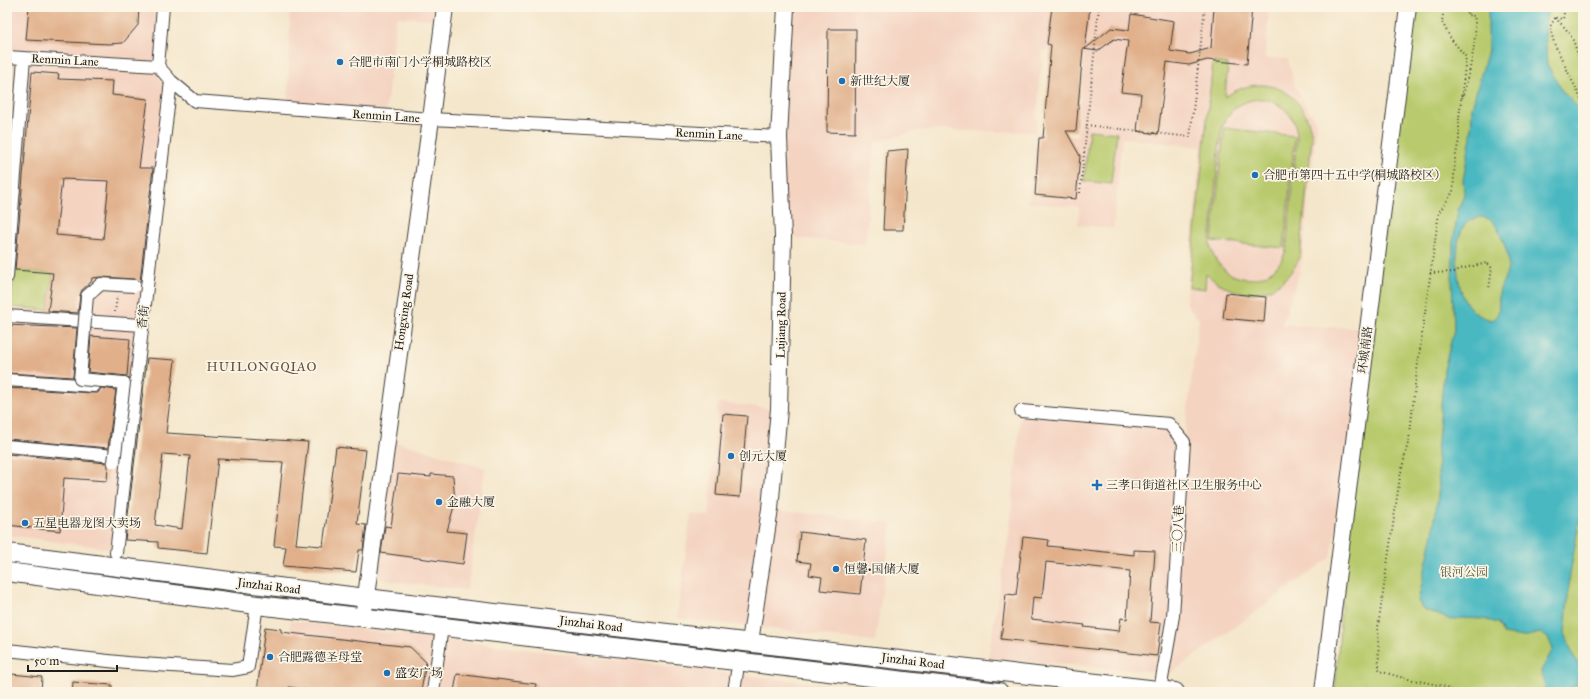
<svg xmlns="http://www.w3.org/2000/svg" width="1590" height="699" viewBox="0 0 1590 699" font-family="'IM FELL Great Primer','Noto Serif SC',serif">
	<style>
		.built { fill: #f4d3c1 }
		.green { fill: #b8ca6d; stroke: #6a7344; fill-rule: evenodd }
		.water { fill: #4ab8c1; stroke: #336a6e; fill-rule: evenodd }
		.building { fill: #e1b08b; fill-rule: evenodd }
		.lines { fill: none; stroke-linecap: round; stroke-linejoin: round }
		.street-casing { stroke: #3c3a36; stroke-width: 14 }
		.secondary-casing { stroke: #3c3a36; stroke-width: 18 }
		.primary-casing { stroke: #3c3a36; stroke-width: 20 }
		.path { stroke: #3c3a36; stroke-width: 2; stroke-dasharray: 1 3; stroke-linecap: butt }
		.street { stroke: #fff; stroke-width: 12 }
		.secondary { stroke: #fff; stroke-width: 16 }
		.primary { stroke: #fff; stroke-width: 18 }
		.street-bridge-casing { stroke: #3c3a36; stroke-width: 14; stroke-linecap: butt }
		.street-bridge { stroke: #fff; stroke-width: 12 }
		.poi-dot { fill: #1f6fb2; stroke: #fcf5e5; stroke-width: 1.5 }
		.labels { text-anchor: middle; stroke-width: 3.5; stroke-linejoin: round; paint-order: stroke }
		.street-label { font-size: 12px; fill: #1c1c1c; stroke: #fcf5e5 }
		.poi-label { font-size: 12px; fill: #1c1c1c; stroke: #fcf5e5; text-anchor: start }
		.park-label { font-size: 12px; fill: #535938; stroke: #fcf5e5 }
		.neighbourhood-label { font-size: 13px; letter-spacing: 1px; fill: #615043; stroke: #fcf5e5 }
	</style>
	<rect width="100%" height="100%" fill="#fcf5e5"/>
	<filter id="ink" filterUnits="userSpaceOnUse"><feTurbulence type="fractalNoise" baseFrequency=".025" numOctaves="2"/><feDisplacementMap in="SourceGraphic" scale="8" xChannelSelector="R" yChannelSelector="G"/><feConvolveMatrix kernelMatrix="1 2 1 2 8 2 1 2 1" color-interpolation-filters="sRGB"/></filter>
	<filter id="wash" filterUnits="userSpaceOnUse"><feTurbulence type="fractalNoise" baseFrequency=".012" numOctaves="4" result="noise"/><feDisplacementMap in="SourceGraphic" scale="16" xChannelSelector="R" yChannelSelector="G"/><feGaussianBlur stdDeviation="0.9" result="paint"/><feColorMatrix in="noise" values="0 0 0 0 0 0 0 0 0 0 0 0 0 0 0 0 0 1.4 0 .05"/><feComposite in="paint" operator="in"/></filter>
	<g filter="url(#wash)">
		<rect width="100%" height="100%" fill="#f4e6cb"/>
		<path class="built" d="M7,7H163L158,66L171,81L119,550L7,535Z
			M290,7H434L433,19L396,17L386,111L288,105Z
			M786,7H1269L1265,58L1288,59L1294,84L1317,124L1301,267L1282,325L1363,328L1353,431L1331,557L1171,673L988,658L1010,528L1021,411L1169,424L1184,441L1199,319L1189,308L1186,301L1201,147L1122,138L1113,228L1078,225L1079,207L1028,203L1038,133L1077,136L1084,54L1043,50L1035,132L920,130L875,142L865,244L783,237Z
			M718,403L779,409L770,509L892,523L875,642L755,627L677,618L691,514L709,516Z
			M387,439L485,468L467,590L374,579Z
			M291,621L573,655L891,692H319L280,686Z"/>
		<path class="green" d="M1411,7H1583V692H1335L1345,559Z
			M1213,62L1228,64L1225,97C1264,70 1306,91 1312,137L1300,257C1280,299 1240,304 1206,274L1205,289L1189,287ZM1264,99C1283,104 1296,116 1297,136L1286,250C1273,291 1219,287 1210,245L1221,131C1226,111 1243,98 1264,99Z
			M1224,128L1295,136L1284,248L1212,241Z
			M1089,130L1117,133L1111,184L1084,181Z
			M15,270L53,273L48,310L10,307Z"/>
		<path class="water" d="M1488,7H1548L1545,27L1547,64L1563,92L1579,108L1583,116V500L1570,574L1565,636L1580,669L1577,685L1561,692L1545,689L1541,671L1553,649L1548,638L1540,633L1523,637L1503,634L1498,623L1483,619L1461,618L1451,620L1423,609L1418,601L1433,533L1439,487L1437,453L1444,370L1454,329L1452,282L1453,243L1458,210L1464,194L1463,180L1471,136L1472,107L1488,50ZM1482,217C1485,218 1488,218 1491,220C1500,228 1510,256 1508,268C1506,277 1500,286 1499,294C1498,303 1501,314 1493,320C1462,315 1458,286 1457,260C1457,250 1458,235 1464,226C1468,220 1475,218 1482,217Z"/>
		<g id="blocks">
			<path class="building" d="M29,7H139L138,25L123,43L109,44L26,40Z
				M1052,7H1090L1085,49L1111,28L1129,30L1131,14L1174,21L1170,51L1190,54L1211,48L1214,7H1252L1247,64L1207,60L1189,65L1167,62L1158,134L1137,131L1141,94L1121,92L1128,41L1114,39L1098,51L1083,49L1076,131H1066L1080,156L1076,199L1035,195L1039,138H1043L1051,45L1047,44Z
				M828,29H856L855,133L827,132Z
				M32,72L59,74L58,79L113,81L112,95L148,99L139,168H153L140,282L134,279L101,277L92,278L91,282L82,290L80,295L78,313L48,311L53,273L15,270ZM62,179L109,181L103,239L56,235Z
				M908,149L903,230H883L887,151Z
				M1226,293L1266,297L1264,322L1223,318Z
				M7,325L77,328L73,377L7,373Z
				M91,336L130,339L127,376L88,372Z
				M147,358L175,360L166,433L308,442L296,544L323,546L336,447L366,450L357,524L366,525L363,550H359L356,572L283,566L286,547L274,546L283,462L218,459L207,553L158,548V542L125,540ZM163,454L190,456L182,529L155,525Z
				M7,388L93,393H98L101,388L116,390L108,448L7,439Z
				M723,414L747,416L740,497L716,495Z
				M7,454L107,463L108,466L107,481L64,478L60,531L7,525Z
				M398,474L431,477V474L453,476L455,503L447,531L467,533L463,564L381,553L385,526L391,527Z
				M800,532L866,540L860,594L820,590L822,577L809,575L811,563L797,561Z
				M1023,537L1049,540L1048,546L1134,555V550L1155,551L1150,622L1161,623L1157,656L1001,639L1006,594L1016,595ZM1046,562L1130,571L1127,619L1121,618L1119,631L1084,627L1085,625L1031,619L1033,597L1042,598Z
				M265,627L281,629V632L410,647L426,662L421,692H322L289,687L288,692H257Z
				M11,674L42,677L41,692H9Z
				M457,674L536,684L535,692H454Z
				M73,682L112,685V692H72Z"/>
		</g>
	</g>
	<g filter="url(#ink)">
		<use href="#blocks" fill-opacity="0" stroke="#3c3a36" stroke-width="1"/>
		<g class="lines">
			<g class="street-casing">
				<path id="street" d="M7,57L158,66L171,81L195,101L431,119L779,137
					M158,66L163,7
					M7,277L24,58
					M7,316L142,325
					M7,380L94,386
					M1021,411L1169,424L1184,442L1173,616L1160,690
					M7,446L125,457
					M116,553L171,81
					M7,650L127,663L232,670L248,667L257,605
					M433,692L441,634
					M734,692L737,672"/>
			</g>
			<g class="secondary-casing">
				<path id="secondary" d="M363,618L431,119L445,7
					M750,642L770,509L779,409L783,237L779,137L786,7
					M1323,692L1408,7"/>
			</g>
			<g class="primary-casing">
				<path id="primary" d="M7,553L366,598L1175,692
					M7,572L257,605L999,692"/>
			</g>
			<path class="path" d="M1444,7L1442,22L1451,39L1466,57L1459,118V140L1455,159L1453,192L1439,212L1415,385L1410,434L1400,477L1378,627L1379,671L1404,678L1443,686L1455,692
				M1555,18L1550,27L1554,43L1583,103
				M1555,18C1564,26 1572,35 1575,46C1578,54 1579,60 1583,67
				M1556,18L1563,19L1565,7
				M1462,98C1468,79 1479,35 1474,16L1467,15L1469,7
				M1086,125L1190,137L1205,7
				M1080,193L1099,7
				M1430,273L1455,272L1460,269L1487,263L1492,268L1489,289
				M115,312L117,296"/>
			<use href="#street" class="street"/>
			<use href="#secondary" class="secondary"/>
			<use href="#primary" class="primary"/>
			<g class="street-bridge-casing">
				<path id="street-bridge" d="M114,462L124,383L80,379L87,296L101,284L134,286"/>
			</g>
			<use href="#street-bridge" class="street-bridge"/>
		</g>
	</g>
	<g class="poi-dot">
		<circle cx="340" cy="62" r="4"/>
		<circle cx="842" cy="81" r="4"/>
		<circle cx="1255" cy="175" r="4"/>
		<circle cx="731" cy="456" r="4"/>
		<path d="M1095 479h4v4h4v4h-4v4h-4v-4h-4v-4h4z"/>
		<circle cx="439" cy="502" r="4"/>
		<circle cx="25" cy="523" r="4"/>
		<circle cx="836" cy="569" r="4"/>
		<circle cx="270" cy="657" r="4"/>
		<circle cx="387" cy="673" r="4"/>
	</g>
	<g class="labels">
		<g class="street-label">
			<text transform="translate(65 60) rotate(3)" y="4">Renmin Lane</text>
			<text transform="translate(386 116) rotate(4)" y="4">Renmin Lane</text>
			<text transform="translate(709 134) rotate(3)" y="4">Renmin Lane</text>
			<text transform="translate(404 312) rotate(-82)" y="4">Hongxing Road</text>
			<text transform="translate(143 317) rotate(-83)" y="4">香街</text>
			<text transform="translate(781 325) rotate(-89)" y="4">Lujiang Road</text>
			<text transform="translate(1365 350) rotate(-83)" y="4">环城南路</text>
			<text transform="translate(1178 529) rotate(-87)" y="4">三〇八巷</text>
			<text transform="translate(269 586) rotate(7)" y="4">Jinzhai Road</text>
			<text transform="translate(591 624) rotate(7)" y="4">Jinzhai Road</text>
			<text transform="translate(913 661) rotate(7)" y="4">Jinzhai Road</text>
		</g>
		<g class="poi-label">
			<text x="348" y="66">合肥市南门小学桐城路校区</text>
			<text x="850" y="85">新世纪大厦</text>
			<text x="1263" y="179">合肥市第四十五中学(桐城路校区）</text>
			<text x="739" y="460">创元大厦</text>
			<text x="1106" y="489">三孝口街道社区卫生服务中心</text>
			<text x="447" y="506">金融大厦</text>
			<text x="33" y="527">五星电器龙图大卖场</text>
			<text x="844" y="573">恒馨•国储大厦</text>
			<text x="278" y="661">合肥露德圣母堂</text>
			<text x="395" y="677">盛安广场</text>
		</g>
		<g class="park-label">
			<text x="1464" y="576">银河公园</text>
		</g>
		<g class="neighbourhood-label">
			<text x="262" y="371">HUILONGQIAO</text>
		</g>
	</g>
	<rect width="1590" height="699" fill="none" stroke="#fcf5e5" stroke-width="24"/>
	<path d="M28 665v6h89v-6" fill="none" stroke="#1c1c1c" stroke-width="2"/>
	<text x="34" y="665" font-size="12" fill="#1c1c1c" stroke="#fcf5e5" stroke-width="3" paint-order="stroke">50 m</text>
</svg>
